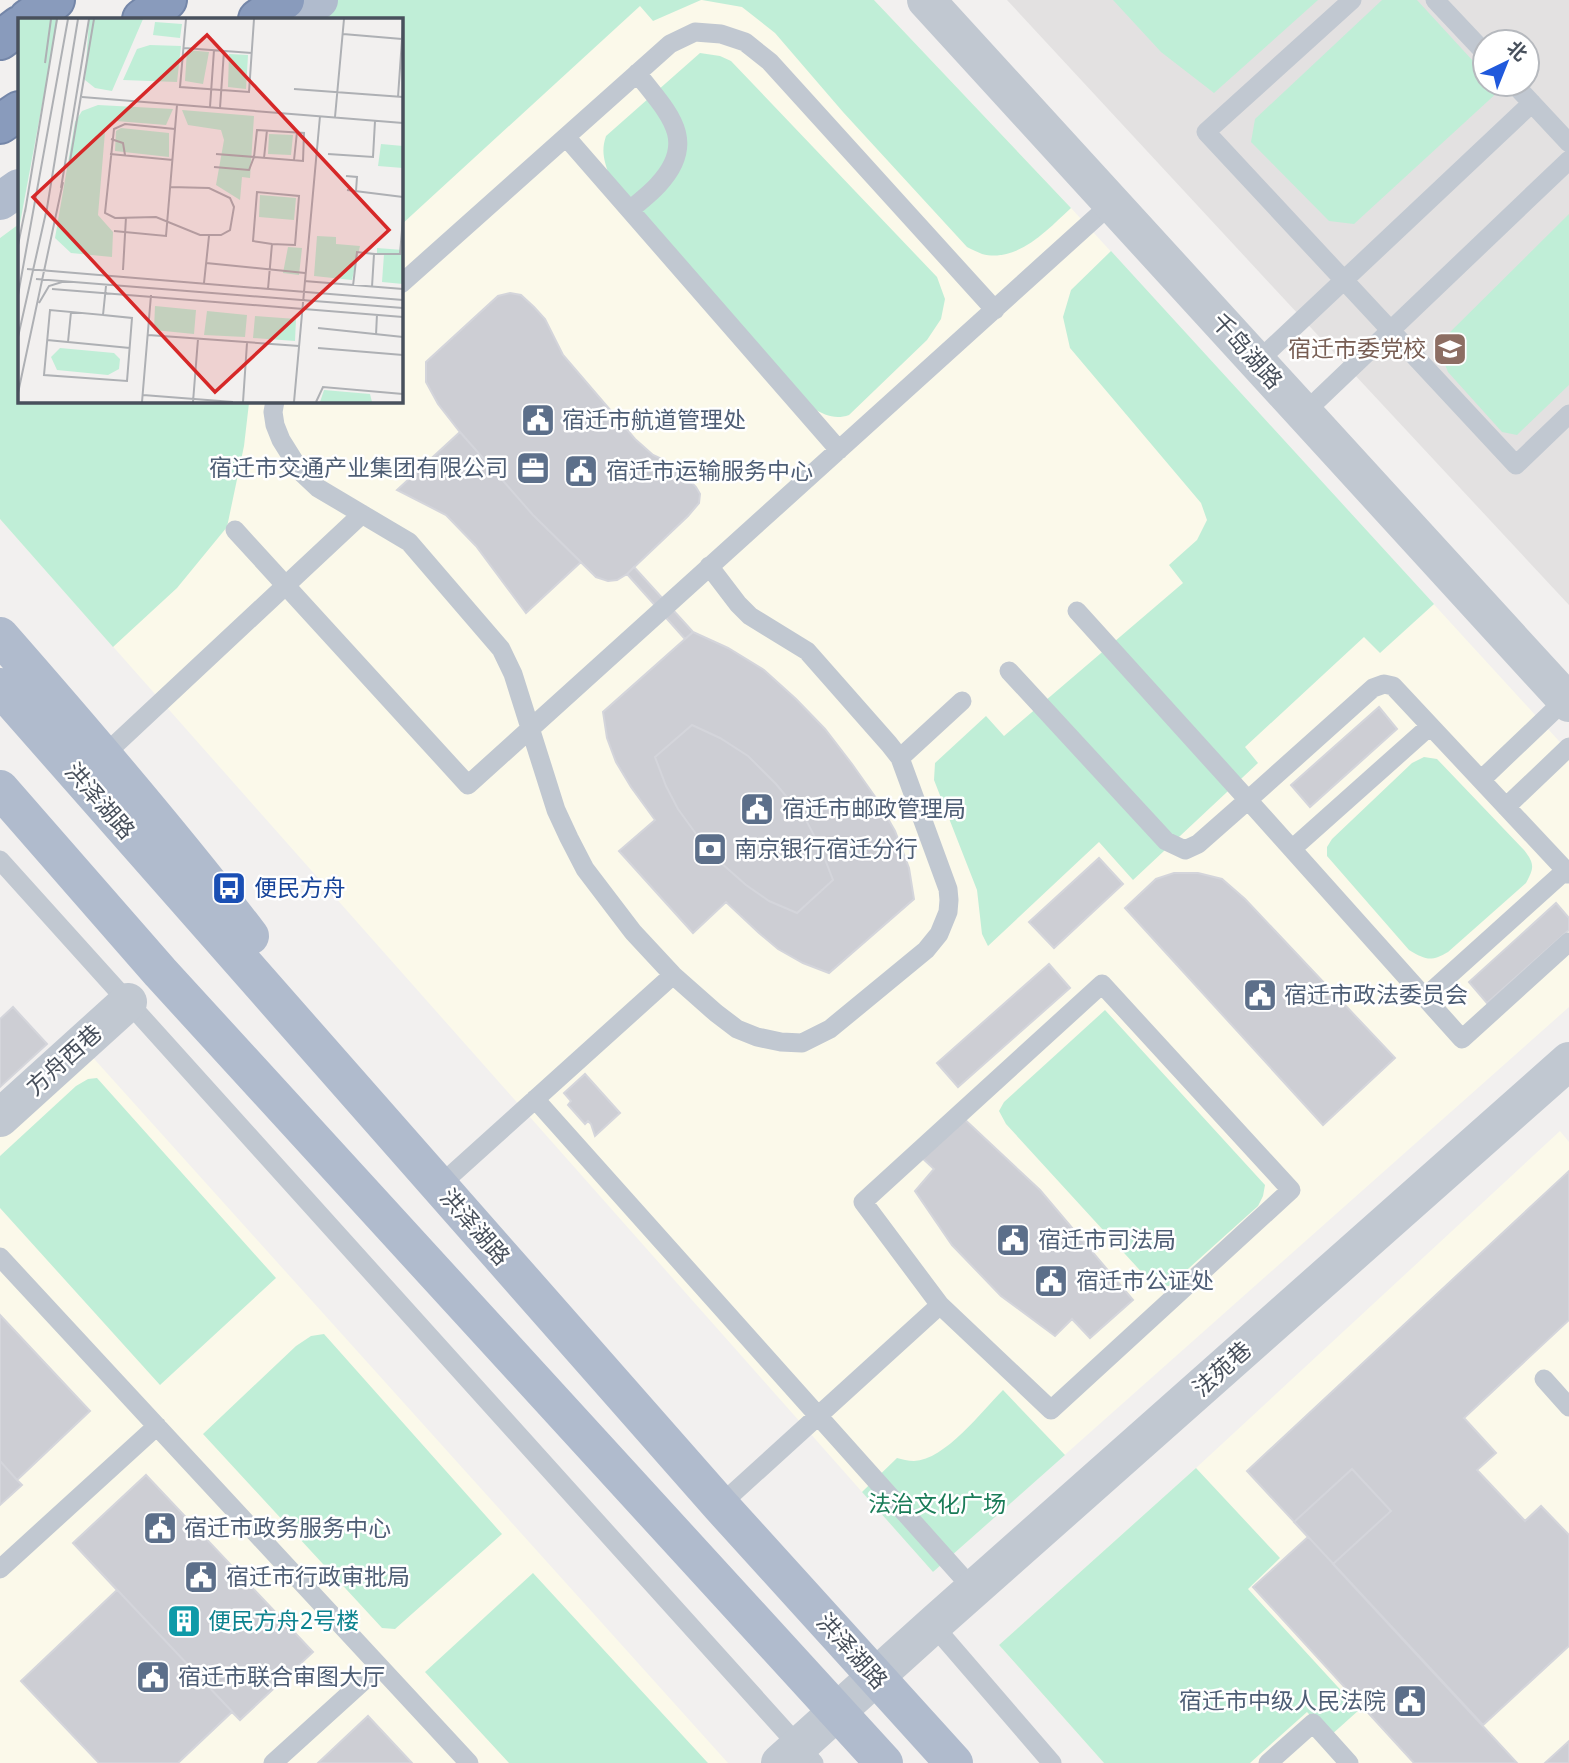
<svg xmlns="http://www.w3.org/2000/svg" width="1569" height="1763" viewBox="0 0 1569 1763" font-family="'Noto Sans','Noto Sans SC',sans-serif">
	<style>
		.commercial { fill: #fbf9ea }
		.education { fill: #e3e1e1; fill-rule: evenodd }
		.green { fill: #c0eed7 }
		.building { fill: #cdced4; stroke: #d4d5db; stroke-width: 2 }
		.lines { fill: none; stroke-linecap: round; stroke-linejoin: round }
		.highway-casing { stroke: #7486a8; stroke-width: 42 }
		.lane { stroke: #c1c8d1; stroke-width: 19 }
		.street { stroke: #c1c8d1; stroke-width: 38 }
		.primary { stroke: #b0bbcd; stroke-width: 38 }
		.highway { stroke: #899bbc; stroke-width: 38 }
		.labels { text-anchor: middle; stroke-width: 5; stroke-linejoin: round; paint-order: stroke }
		.education-label { font-size: 23px; fill: #785e54; stroke: #fff; text-anchor: end }
		.street-label { font-size: 23px; fill: #48505c; stroke: #fff }
		.service-label { font-size: 23px; fill: #4e5e75; stroke: #fff; text-anchor: start }
		.transit-label { font-size: 23px; fill: #164399; stroke: #fff; text-anchor: start }
		.park-label { font-size: 23px; fill: #1a7c58; stroke: #fff }
		.culture-label { font-size: 23px; fill: #0d838f; stroke: #fff; text-anchor: start }
		.inset-road { fill: none; stroke: #aeb0b4; stroke-width: 2 }
		.view { fill: #d62828; fill-opacity: 0.15; stroke: #d62828; stroke-width: 3.5 }
		.inset-edge { fill: none; stroke: #48505c; stroke-width: 3.5 }
	</style>
	<rect width="100%" height="100%" fill="#f2f0ef"/>
	<path class="commercial" d="M312,0H874L1071,208L1569,752V1007L933,1572L0,519V238L19,224V401H401V19Z
		M69,1031L728,1763H0V1094Z
		M1560,1131L1569,1142V1763H1104L999,1645L1196,1468Z"/>
	<path class="education" d="M1007,0H1569V605L1286,301ZM1485,42H1527V84H1485Z"/>
	<path class="green" d="M312,0H701L653,21L640,6L401,225V19H287Z
		M702,0H874L1071,208C1047,230 1018,263 982,254C977,252 971,249 967,247L843,112L775,33L742,7Z
		M1113,0H1318L1214,93L1161,52Z
		M1382,0H1417L1485,74V84H1494L1500,90L1354,224L1329,221L1251,142L1255,119Z
		M700,53L720,56L731,61L937,277L945,299L941,319L927,340L849,415C835,420 825,415 812,408L609,175C604,160 601,151 606,136Z
		M1569,214V385L1517,435L1502,432L1448,372L1437,345Z
		M19,224V401H246L249,403L244,446L227,527L177,588L113,647L0,519V238Z
		M1111,251L1434,604L1380,653L1364,637L1245,747L1258,763L1133,880L1099,842L988,946L982,934L977,890L934,780L935,763L986,716L1004,736L1183,583L1169,565L1197,540L1207,520L1201,503L1070,348L1063,317L1071,290Z
		M1424,757L1437,759L1524,850C1535,864 1534,868 1526,883L1448,952C1431,962 1426,960 1409,950L1327,856V847L1332,839L1412,763Z
		M1105,1010L1265,1185L1263,1196L1258,1206L1169,1286L1158,1285L1147,1278L1006,1124L999,1111L1004,1102Z
		M97,1078L276,1278L160,1385L0,1208V1156L76,1086L88,1079Z
		M324,1334L502,1534L395,1629L382,1628L203,1434L296,1346L311,1336Z
		M1003,1390L1065,1455L933,1572L862,1492L897,1458C902,1459 908,1461 914,1461C945,1460 982,1411 1003,1390Z
		M1196,1468L1280,1558L1248,1589L1359,1710L1330,1736L1307,1712L1250,1763H1104L999,1645Z
		M533,1573L707,1762L708,1763H509L425,1672Z"/>
	<path class="building" d="M510,293L521,295L534,307L545,319L563,355L635,439L653,455L675,465L696,487L700,494L699,503L688,516L627,574L617,580L608,581L596,577L533,515L460,432L438,404L426,382V362L498,296Z
		M460,432L533,515L581,562L526,613L476,546L446,515L397,490Z
		M634,567L693,632L685,639L627,574Z
		M693,632L728,648L764,670L796,699L825,729L852,764L876,798L895,831L909,868L914,899L829,973L803,963L778,949L759,933L726,902L693,933L619,851L655,820L631,787L616,762L607,738L603,712Z
		M1379,707L1397,729L1310,807L1291,785Z
		M692,725L720,738L748,756L776,784L806,820L821,849L833,880L797,913L769,901L746,885L720,862L699,838L678,809L666,786L655,757Z
		M1099,858L1123,884L1054,948L1029,922Z
		M1174,873H1198L1222,879L1245,899L1395,1058L1323,1125L1125,908L1156,879Z
		M1556,903L1569,918V930L1487,1003L1469,982Z
		M1049,964L1070,988L958,1087L937,1063Z
		M13,1007L47,1044L0,1087V1019Z
		M585,1074L620,1113L595,1136L591,1124L588,1121L585,1124L568,1105L571,1101L564,1093Z
		M961,1116L1040,1190L1133,1300L1090,1338L1072,1319L1055,1336L1001,1296L952,1245L915,1191L934,1169L920,1156Z
		M1569,1171V1320L1464,1418L1496,1453L1477,1470L1525,1521L1541,1506L1569,1535V1646L1483,1725L1247,1471Z
		M0,1315L90,1411L17,1480L22,1485L0,1505Z
		M0,1315L90,1411L17,1480L0,1461Z
		M1352,1469L1391,1511L1333,1564L1517,1763H1414L1253,1587L1308,1537L1294,1522Z
		M146,1475L313,1652L240,1720L232,1712L178,1763H99L21,1681L117,1590L73,1543Z
		M146,1475L313,1652L240,1720L73,1543Z
		M368,1716L412,1763H318Z
		M368,1716L412,1763H318Z
		M1569,1741V1763H1545Z"/>
	<g class="lines">
		<g class="highway-casing">
			<path id="highway" d="M28,19L55,0
				M142,19L167,0
				M258,19L285,0
				M0,40L19,26
				M0,124L19,111"/>
		</g>
		<path class="lane" d="M1352,0L1206,132L1516,465L1569,414
			M1435,0L1485,53
			M1514,84L1569,143
			M566,137L839,450
			M630,210C639,202 650,194 658,185C700,140 667,112 637,73
			M401,284L670,44L695,32L721,34L745,42L770,62L995,310
			M1257,362L1532,103
			M275,401L273,412L275,425L281,440L301,472L318,488L409,542L501,649L513,674L556,810L569,838L585,869L633,932L673,975L716,1013L737,1029L757,1037L781,1042L802,1043L830,1029L926,950L939,934L948,912L949,900L948,889L900,758L889,744L807,651L750,616L738,604L709,566
			M1304,413L1569,160
			M235,530L468,785L1112,203
			M1009,671L1166,841L1185,850L1198,844L1248,800L1077,611
			M103,756L362,514
			M900,758L962,701
			M1481,780L1566,699
			M1506,807L1569,747
			M1292,849L1430,726
			M0,860L814,1763
			M1569,874L1393,686L1384,684L1373,688L1248,800L1462,1039L1569,942
			M1425,997L1566,870
			M535,1099L973,1589
			M439,1186L673,975
			M0,1257L469,1763
			M1544,1379L1569,1407
			M720,1505L940,1305L1051,1410L1291,1190L1102,984L863,1202L940,1305
			M0,1569L157,1426
			M933,1625L1052,1763
			M273,1763L379,1667
			M1268,1763L1313,1723L1349,1763"/>
		<path class="street" d="M926,0L1569,703
			M0,1118L128,1002
			M780,1763L933,1625L1569,1061"/>
		<path class="primary" d="M284,19L319,0
			M0,201L19,188
			M0,636C86,734 171,833 250,936
			M0,687L720,1505L954,1763
			M0,789L160,972L884,1763"/>
		<use href="#highway" class="highway"/>
	</g>
	<defs>
		<g id="university-square" transform="scale(1.75)"><rect x="-9" y="-9" width="18" height="18" rx="4" fill="#8d6e63" stroke="#fff"/><path d="M0-5L7-2L0 1L-7-2ZM-4 1L0 2.5L4 1V4Q0 6-4 4Z" fill="#fff"/></g>
		<g id="civic-square" transform="scale(1.75)"><rect x="-9" y="-9" width="18" height="18" rx="4" fill="#5c6f8a" stroke="#fff"/><path d="M-.6-6.5H3V-4.5H.6V-3L4-1V1h2V6H-6V1h2V-1L-.6-3ZM-1.2 2.5V6h2.4V2.5Z" fill="#fff"/></g>
		<g id="office-square" transform="scale(1.75)"><rect x="-9" y="-9" width="18" height="18" rx="4" fill="#5c6f8a" stroke="#fff"/><path d="M-6-3h4V-5.5h4V-3h4V5H-6ZM-1-4.5V-3h2v-1.5ZM-6 0V1H6V0Z" fill="#fff"/></g>
		<g id="bank-square" transform="scale(1.75)"><rect x="-9" y="-9" width="18" height="18" rx="4" fill="#5c6f8a" stroke="#fff"/><path d="M-6-4H6V4H-6ZM0-2.3a2.3 2.3 0 1 0 0 4.6a2.3 2.3 0 1 0 0-4.6Z" fill="#fff"/></g>
		<g id="bus-square" transform="scale(1.75)"><rect x="-9" y="-9" width="18" height="18" rx="4" fill="#1a4fb4" stroke="#fff"/><path d="M-5-6H5V4H4V6H2V4H-2V6H-4V4H-5ZM-3.5-4V0h7V-4ZM-3.5 1.2v1.5H-2V1.2ZM2 1.2v1.5H3.5V1.2Z" fill="#fff"/></g>
		<g id="building-square" transform="scale(1.75)"><rect x="-9" y="-9" width="18" height="18" rx="4" fill="#0f9aa8" stroke="#fff"/><path d="M-4-6H4V6H1V3H-1V6H-4ZM-2.5-4.3h1.7v1.8h-1.7ZM.8-4.3h1.7v1.8H.8ZM-2.5-1h1.7V.8h-1.7ZM.8-1h1.7V.8H.8Z" fill="#fff"/></g>
	</defs>
	<g fill-rule="evenodd">
		<use href="#university-square" x="1450" y="349"/>
		<use href="#civic-square" x="538" y="420"/>
		<use href="#office-square" x="533" y="468"/>
		<use href="#civic-square" x="581" y="471"/>
		<use href="#civic-square" x="757" y="809"/>
		<use href="#bank-square" x="710" y="849"/>
		<use href="#bus-square" x="229" y="888"/>
		<use href="#civic-square" x="1260" y="995"/>
		<use href="#civic-square" x="1013" y="1240"/>
		<use href="#civic-square" x="1051" y="1281"/>
		<use href="#civic-square" x="160" y="1528"/>
		<use href="#civic-square" x="201" y="1577"/>
		<use href="#building-square" x="184" y="1621"/>
		<use href="#civic-square" x="153" y="1677"/>
		<use href="#civic-square" x="1410" y="1701"/>
	</g>
	<g class="labels">
		<g class="education-label">
			<text x="1426" y="357">宿迁市委党校</text>
		</g>
		<g class="street-label">
			<text transform="translate(1247 351) rotate(48)" y="8">千岛湖路</text>
			<text transform="translate(100 801) rotate(49)" y="8">洪泽湖路</text>
			<text transform="translate(64 1060) rotate(-42)" y="8">方舟西巷</text>
			<text transform="translate(475 1227) rotate(49)" y="8">洪泽湖路</text>
			<text transform="translate(1222 1369) rotate(-42)" y="8">法苑巷</text>
			<text transform="translate(852 1651) rotate(48)" y="8">洪泽湖路</text>
		</g>
		<g class="service-label">
			<text x="562" y="428">宿迁市航道管理处</text>
			<text x="508" y="476" text-anchor="end">宿迁市交通产业集团有限公司</text>
			<text x="606" y="479">宿迁市运输服务中心</text>
			<text x="782" y="817">宿迁市邮政管理局</text>
			<text x="734" y="857">南京银行宿迁分行</text>
			<text x="1284" y="1003">宿迁市政法委员会</text>
			<text x="1038" y="1248">宿迁市司法局</text>
			<text x="1076" y="1289">宿迁市公证处</text>
			<text x="184" y="1536">宿迁市政务服务中心</text>
			<text x="226" y="1585">宿迁市行政审批局</text>
			<text x="178" y="1685">宿迁市联合审图大厅</text>
			<text x="1386" y="1709" text-anchor="end">宿迁市中级人民法院</text>
		</g>
		<g class="transit-label">
			<text x="254" y="896">便民方舟</text>
		</g>
		<g class="park-label">
			<text x="937" y="1512">法治文化广场</text>
		</g>
		<g class="culture-label">
			<text x="208" y="1629">便民方舟2号楼</text>
		</g>
	</g>
	<g transform="translate(18 18)">
		<rect width="385" height="385" fill="#f2f0ef"/>
		<path d="M0,1H40L0,216ZM71,1H125L94,73L77,70L67,62ZM137,4L164,6L162,20L135,17ZM132,27L163,28L159,64L105,62L119,31ZM169,32L191,34L185,66L167,63ZM211,36L230,37L228,71L210,69ZM80,87L155,91L148,107L98,103L87,114L80,197L95,214L94,239L53,235L37,220L57,104L64,93ZM164,92L236,98L232,160L224,159L222,182L198,167L206,122L203,112L170,107ZM103,110L151,115V139L97,133L98,113ZM251,116L275,117L273,137L250,136ZM363,126L385,128V150L360,148ZM242,177L278,180L276,202L241,199ZM299,218L318,219V226L342,228L334,262L296,258ZM270,229L284,230L281,257L265,255ZM359,230L385,232V266L364,264L366,236L359,235ZM137,288L178,292L176,316L136,312ZM189,293L229,297L227,319L186,317ZM237,298L278,301L277,323L235,320ZM42,330L96,335L102,341L101,351L90,357L39,352L33,339ZM306,372L352,376L354,384H302Z" fill="#c0eed7"/>
		<path class="inset-road" d="M168,1L162,69L231,74L236,1M325,16L384,21M166,30L234,35M27,45L33,1M276,71L385,79M64,79L385,105M380,79L385,7M192,89L196,32M202,90L206,33M317,99L326,1M239,112L286,115L285,143L236,139ZM93,121L105,125L107,137M92,136L155,142M310,136L355,139L357,103M246,140L249,112M276,142L279,114M52,143L76,1M196,149L231,152L236,139L198,136M328,158L339,159L338,173M152,169L191,170L212,180L216,189L212,212L203,217H182L138,199L97,200L87,195L96,111L107,106L157,111M43,170L71,1M329,172L385,179M7,194L39,1M96,213L148,218L159,87M0,227L8,188M356,236H382L385,199M188,245L287,255M9,251L385,282M105,252L108,199M18,261L385,290M286,263L385,271M186,265L191,218M335,268L339,234L356,236L354,269M34,271L385,299M250,271L254,226L277,227L281,178L239,174L235,223L254,226M0,277L50,1M21,285L31,268L44,264M85,297L114,300L109,363L26,357L32,292L85,297L88,268M300,310L385,319M130,317L281,328M358,317L359,296M0,319L29,190L60,1M29,322L112,330M50,324L53,294M300,330L385,337M0,375L45,164M125,377L215,384M124,384L133,277M175,384L180,321M225,384L229,325M276,384L302,98M298,384L305,369L385,376"/>
		<path class="view" d="M189,17L371,212L197,374L15,179Z"/>
		<rect width="385" height="385" class="inset-edge"/>
	</g>
	<g transform="translate(1506 63) rotate(43)"><circle r="33" fill="#ffffff" stroke="#b6b9be" stroke-width="2"/>
	<path d="M0-5L12 26L0 18L-12 26Z" fill="#2059dc"/>
	<text y="-10" font-size="19" font-weight="bold" text-anchor="middle" fill="#48505c">北</text>
	</g>
</svg>
